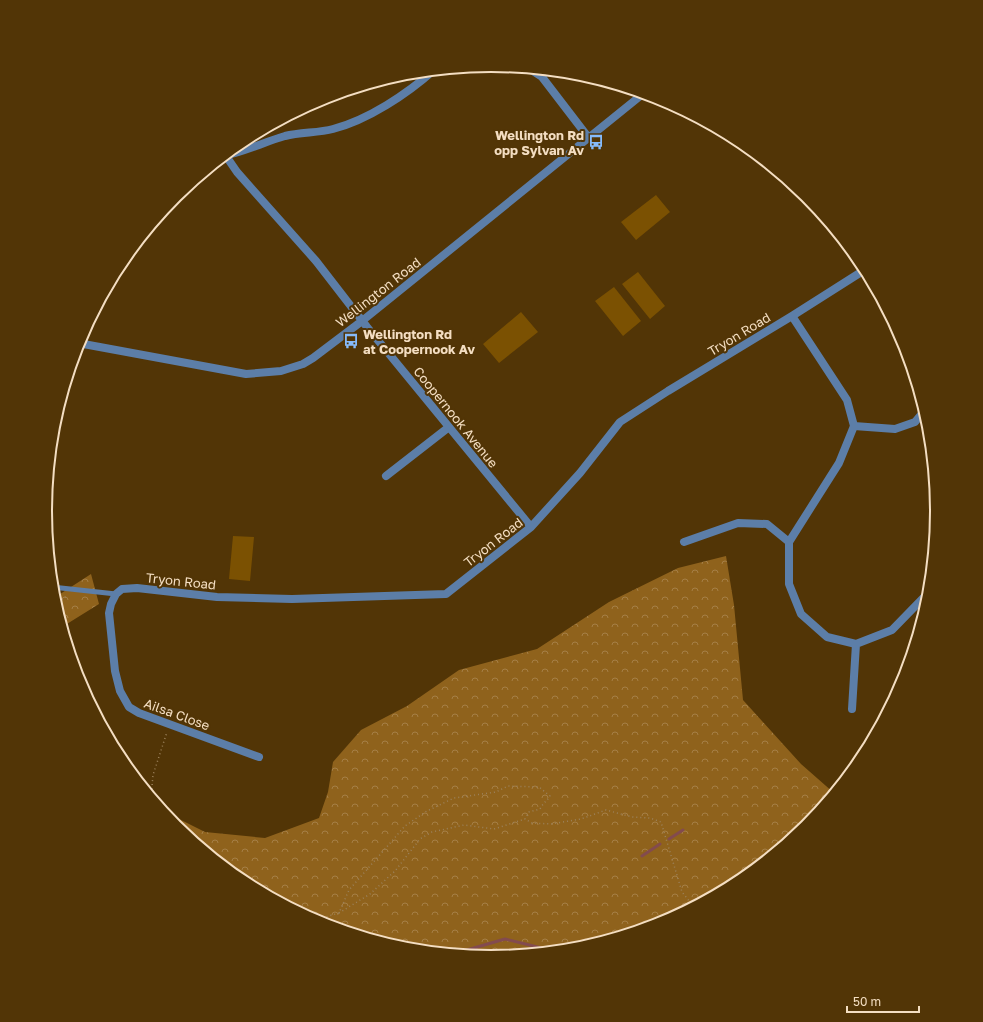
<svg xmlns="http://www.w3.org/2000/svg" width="983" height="1022" viewBox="0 0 983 1022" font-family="'Golos Text',sans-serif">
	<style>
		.forest { fill: url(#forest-crowns) }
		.pitch { fill: #7b5102 }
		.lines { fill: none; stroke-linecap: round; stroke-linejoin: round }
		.stream { stroke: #834b4e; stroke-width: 3 }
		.path { stroke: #9c825c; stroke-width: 1.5; stroke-dasharray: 1 3; stroke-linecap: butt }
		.service { stroke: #5c7ea8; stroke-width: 5 }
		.minor { stroke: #5c7ea8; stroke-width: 8 }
		.labels { text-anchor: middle; stroke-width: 4; stroke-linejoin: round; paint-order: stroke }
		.poi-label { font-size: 13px; font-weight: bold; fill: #f4dec2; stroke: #523506; text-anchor: end }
		.street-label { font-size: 13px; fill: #f4dec2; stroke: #523506 }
		.rim { fill: none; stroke: #f4dec2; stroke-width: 2 }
	</style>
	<defs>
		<pattern id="forest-crowns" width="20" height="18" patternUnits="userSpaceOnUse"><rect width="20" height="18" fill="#8f621c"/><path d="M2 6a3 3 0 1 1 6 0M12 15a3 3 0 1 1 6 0" fill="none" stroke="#a57f46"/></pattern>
	</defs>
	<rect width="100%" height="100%" fill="#523506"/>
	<path class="forest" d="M726,556L734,605L743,700L801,764L834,793L807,827L739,882L662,924L578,949L491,957L404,949L320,923L243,882L176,827L163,811L205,832L265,838L319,818L328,792L333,762L361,730L407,706L459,670L537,649L609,602L678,568Z
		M91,574L99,604L62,627L54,598Z"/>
	<path class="pitch" d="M656,195L670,212L636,240L621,222Z
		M638,272L665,306L650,319L622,284Z
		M614,287L641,321L623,336L595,301Z
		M521,312L538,332L499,363L483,344Z
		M233,536L254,537L250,581L229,579Z"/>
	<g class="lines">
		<path class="stream" d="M669,839L683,830
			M642,856L660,844
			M453,954L505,939L554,951"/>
		<path class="path" d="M55,604L67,596
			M151,797L153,775L167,732
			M339,913L370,894L395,871L420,839L432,832L464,825L494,829L525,819
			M315,920L339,913L349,890L405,826L427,811L454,798L496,792L508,786L539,787L550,796C547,801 543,803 540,809L529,812L525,819L532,823L551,824L581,819L606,810L632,817L650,818L661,822L682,892L694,907"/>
		<path class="service" d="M52,587L116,594"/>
		<path class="minor" d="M528,68L542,77L588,137
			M223,156C244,152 264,142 285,136C301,132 318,133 333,129C368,120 407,94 434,70
			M226,156L237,172L316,261L367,327L531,527
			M792,316L847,400L854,426L839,463L789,542V584L801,614L827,637L856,644L892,630L930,591
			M78,343L246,374L281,371L303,364L313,358L362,321L644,93
			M854,426L895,429L915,422L925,410
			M386,476L449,427
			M684,542L738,523L767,524L789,542
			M852,709L856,644
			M259,757L139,713L129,707L120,691L115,671L109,613L111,604L116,594L122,589L137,588L217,597L292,599L446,594L531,527L580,473L620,422L668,391L792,316L866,269"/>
	</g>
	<defs>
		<g id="bus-bare" transform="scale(1.2)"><path d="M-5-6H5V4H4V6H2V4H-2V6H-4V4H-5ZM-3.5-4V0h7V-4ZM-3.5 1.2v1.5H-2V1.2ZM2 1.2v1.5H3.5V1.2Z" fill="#86bbfb" stroke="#523506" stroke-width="2.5" paint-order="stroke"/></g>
	</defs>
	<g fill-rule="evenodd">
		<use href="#bus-bare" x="596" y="142"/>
		<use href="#bus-bare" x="351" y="341"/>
	</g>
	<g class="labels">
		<g class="poi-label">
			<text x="584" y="140">Wellington Rd<tspan x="584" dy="15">opp Sylvan Av</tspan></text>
			<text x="363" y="339" text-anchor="start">Wellington Rd<tspan x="363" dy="15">at Coopernook Av</tspan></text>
		</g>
		<g class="street-label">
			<text transform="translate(378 292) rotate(-38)" y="5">Wellington Road</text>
			<text transform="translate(739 334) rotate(-31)" y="5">Tryon Road</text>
			<text transform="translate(456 417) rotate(51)" y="5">Coopernook Avenue</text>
			<text transform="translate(493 542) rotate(-38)" y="5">Tryon Road</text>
			<text transform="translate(181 581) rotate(6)" y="5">Tryon Road</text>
			<text transform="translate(177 714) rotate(20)" y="5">Ailsa Close</text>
		</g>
	</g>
	<path d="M0 0H983V1022H0ZM52 511a439 439 0 1 1 878 0a439 439 0 1 1-878 0Z" fill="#523506" fill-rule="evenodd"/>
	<path class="rim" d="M52 511a439 439 0 1 1 878 0a439 439 0 1 1-878 0Z"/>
	<path d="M847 1006v6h72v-6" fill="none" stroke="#f4dec2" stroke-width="2"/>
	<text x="853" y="1006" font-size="12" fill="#f4dec2" stroke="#523506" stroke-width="3" paint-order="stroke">50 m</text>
</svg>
